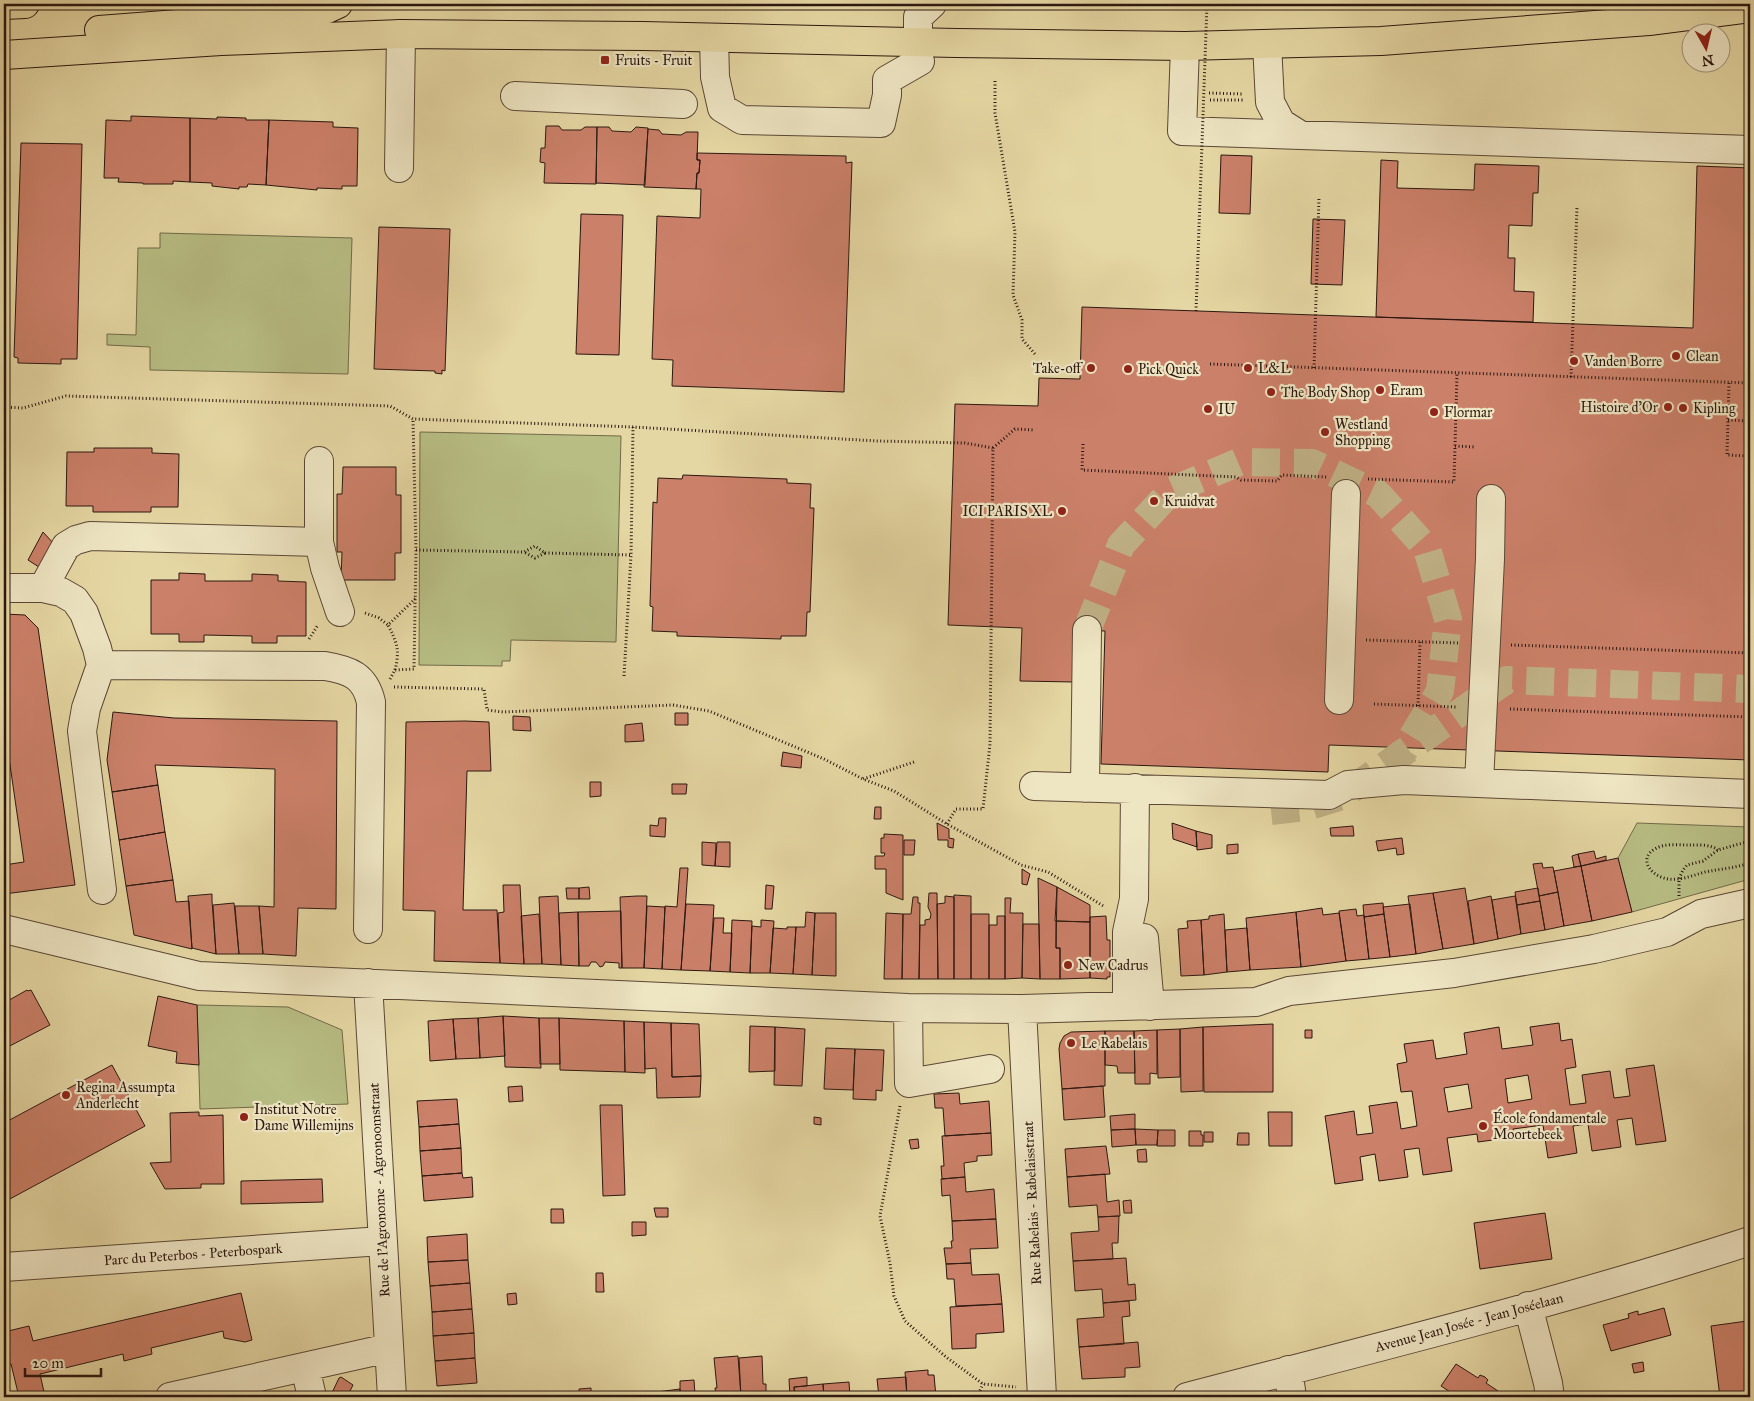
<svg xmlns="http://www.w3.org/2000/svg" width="1754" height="1401" viewBox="0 0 1754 1401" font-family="'IM FELL Great Primer',serif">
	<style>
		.green { fill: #b7bd83; stroke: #716a4a }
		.building { fill: #cb8069; stroke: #2b1710; fill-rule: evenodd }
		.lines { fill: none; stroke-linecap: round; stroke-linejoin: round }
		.minor-tunnel { stroke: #c0b186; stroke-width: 28; stroke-dasharray: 28 14; stroke-linecap: butt }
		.minor-casing { stroke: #5a4735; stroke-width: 30 }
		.major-casing { stroke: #2b1710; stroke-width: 30 }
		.path { stroke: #2b1710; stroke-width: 3; stroke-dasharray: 1 2.5; stroke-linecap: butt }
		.minor { stroke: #eee5c3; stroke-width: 28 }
		.major { stroke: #e5d7a3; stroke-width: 28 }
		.path-bridge { stroke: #2b1710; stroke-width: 3; stroke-dasharray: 1 2.5; stroke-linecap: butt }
		.poi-dot { fill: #8f2418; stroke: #eee5c3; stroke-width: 2 }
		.labels { text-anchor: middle; stroke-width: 4.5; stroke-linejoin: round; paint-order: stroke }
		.poi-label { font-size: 14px; fill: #2b1710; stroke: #eee5c3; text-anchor: start }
		.street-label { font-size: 14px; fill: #2b1710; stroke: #eee5c3 }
	</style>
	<rect width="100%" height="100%" fill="#e5d7a3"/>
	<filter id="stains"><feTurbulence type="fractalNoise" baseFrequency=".004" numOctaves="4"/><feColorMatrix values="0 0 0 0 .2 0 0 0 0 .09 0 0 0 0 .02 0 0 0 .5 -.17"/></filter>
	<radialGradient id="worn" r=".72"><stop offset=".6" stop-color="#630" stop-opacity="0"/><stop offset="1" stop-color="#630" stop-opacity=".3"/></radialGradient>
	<path class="green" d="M160,233L352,238L348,374L150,370V347L107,345V334L136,335L138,248H160Z
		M420,432L621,436L616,642L511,640L510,661H502V666L419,665Z
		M1637,823L1750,827V879L1632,912L1618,858Z
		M197,1005L288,1007L342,1030L348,1104L200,1109Z"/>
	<path class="building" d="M131,116L190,118V182L173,181V184H143V183L118,182L119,178H104L106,120L131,121Z
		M217,117L246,118V120H269L266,185L248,184L247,187H239V189L212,186V183L190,182V118L217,119Z
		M269,120L333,122V127L358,128L357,186H342V189L317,188V190L266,185Z
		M546,126H559L562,130H581L585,127H597L596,184L544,183L545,163L540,162L541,148H545Z
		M597,127H609L612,131L631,132L636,127L648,128L645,185L596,183Z
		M648,129L659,130L662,134L681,135L686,132H698L697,160H700L699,173H697L696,189L644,187Z
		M21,143L82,144L77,359H61V364L18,363V358L14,357Z
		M697,153L846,156V163L852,162L844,392L672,386L673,360L652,359L657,216L700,218L701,189H696L697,173H699L700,160H697Z
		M1221,155L1252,156L1250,214L1219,213Z
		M1381,160L1398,161L1397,188L1474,190L1475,164L1539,166L1538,193H1533L1532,226L1509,225L1508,258H1515L1514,291L1534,292L1533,322L1376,317Z
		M1697,166L1750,168V760L1329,745L1328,772L1101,764L1105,631L1076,630L1074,682L1020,681L1022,628L948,625L955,404L1038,406L1039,378L1080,379L1082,307L1693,328Z
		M581,214L623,215L619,355L576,354Z
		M1313,219L1345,220L1342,285L1311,284Z
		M379,227L450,229L445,371L442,370V374L435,373V371L374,369Z
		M94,448H152V453L179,454L178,507H151V512H93V506H66L67,452H94Z
		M343,467H396V495H401V553H395V580H341L342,552H337V494H342Z
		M683,475L787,479V483L811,484L810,508H814L810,612H807L806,636H781V639L677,636V632L652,631L653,607L650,606L653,502L657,503L658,478L682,479Z
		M43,532L55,545L42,569L28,560Z
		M179,573L205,574V581H252V574L278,575V581L306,582V636H277V643H252V636L204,635V642H179V634H151V580H179Z
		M4,614L25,615L38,628L75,885L4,894V865L24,862L4,723Z
		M113,712L174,718L337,721L336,909L298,908L296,956L263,954L259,906L274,907L275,769L155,765L158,785L112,792L107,760Z
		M675,713H688V725H675Z
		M513,716L530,717L531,731L513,730Z
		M465,721L489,722L491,771H467L463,910H497L500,963L434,961L435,911L403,910L406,722Z
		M642,723L644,741L625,742V725Z
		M783,752L802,756L801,768L781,766Z
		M590,782H601V796L590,797Z
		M672,784H687L686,794H672Z
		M158,785L165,832L119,840L112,792Z
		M875,807H881V819H874Z
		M659,818H666L665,837L650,836V825L658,826Z
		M937,823L949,829V838L954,839L953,848L948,847V840H938Z
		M1172,823L1196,831L1197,847L1173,839Z
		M1353,826L1354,836H1331L1330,828Z
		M1196,831L1212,835V848L1197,850Z
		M165,832L173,880L126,886L119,840Z
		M884,834L903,835V900L886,893V869H875V856H884L885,853H881V838H884Z
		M1402,838L1404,854L1397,855L1396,848L1378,851L1376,841Z
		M904,840H915L914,855H904Z
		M702,842L716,843L715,866L702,865Z
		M717,842H730V867L715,866Z
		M1238,844V853L1227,854V845Z
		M1594,851L1596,859L1606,856V860L1581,866L1578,854Z
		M1578,854L1581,866L1574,867L1572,856Z
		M1618,858L1632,912L1592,921L1581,866Z
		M1542,863L1543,868L1553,867L1558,892L1539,896L1533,864Z
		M1581,866L1592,921L1564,926L1554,871Z
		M680,868H688L681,970L662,969L665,906L677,907Z
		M1022,869L1030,874L1027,885L1022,884Z
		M1038,878L1057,887L1056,948H1060V979H1040Z
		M173,880L176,902L189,901L192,949L134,935L126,886Z
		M503,885H520L524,964L500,963L498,913L504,912Z
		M766,885L774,886L772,909H765Z
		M589,887L590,899H579V888Z
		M1057,887L1090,905V922L1055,921Z
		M566,888H579V899H567Z
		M1465,888L1474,944L1443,949L1433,893Z
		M1538,888L1540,901L1517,905L1515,892Z
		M1558,892L1564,926L1545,930L1539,896Z
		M929,893H937L938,979H919L920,925H925V920L930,919L931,914L928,907Z
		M1433,893L1443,949L1416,954L1408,896Z
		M212,894V901L216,954L192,948L188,896Z
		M954,895L971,896V979H954Z
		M558,896L561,965L542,964L539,897Z
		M637,896H647L644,968H622L620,897Z
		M945,896L954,897V979H938L937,904L945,903Z
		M1491,896L1498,939L1474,944L1468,901Z
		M1515,896L1521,934L1498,939L1492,900Z
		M913,897H918V903H920L919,979H902L903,914H911Z
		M1005,898H1011L1010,913H1023L1022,978L1005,979Z
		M1540,901L1545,930L1521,934L1517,905Z
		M234,903L239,954H216L213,905Z
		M1383,903L1384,914L1364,917L1363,905Z
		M686,904L714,905L710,971L681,970Z
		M1410,904L1416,954L1390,957L1383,907Z
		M235,906H259L263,954H239Z
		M647,906L665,907L662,969L644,968Z
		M1322,908L1323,915L1339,913L1346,961L1301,967L1296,912Z
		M1356,909L1357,916L1364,915L1369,959L1346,961L1339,911Z
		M621,911L622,968H619V963L605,962L603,966L600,967L596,962H591L589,966H579L578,912Z
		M578,912L579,966L561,965L559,913Z
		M806,912L815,913L812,975L793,974L796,927H805Z
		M1296,912L1301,967L1250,970L1246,918Z
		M815,913H836V976L812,975Z
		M886,913L903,914L902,979H884Z
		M539,914L542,964H524L521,916Z
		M971,914H989V979H971Z
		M1224,914L1227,972L1204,975L1201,920L1209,919V916Z
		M1384,914L1390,957L1369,959L1364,917Z
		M997,916H1005V979H989V925H997Z
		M1106,916L1107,940H1110V977H1107V979L1090,978V917Z
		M714,918H724L723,933H732L730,972L710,971Z
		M732,920L752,921L750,973L730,972Z
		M761,920L774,921L770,973H750L752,926L761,927Z
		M1201,920L1204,975L1181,976L1178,929L1188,928L1187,921Z
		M1056,921L1090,922V978L1060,979V948H1056Z
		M1023,924H1039L1040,979L1022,978Z
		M787,927H796L793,974L770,973L773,928L787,929Z
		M1247,928L1250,970L1227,972L1225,930Z
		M27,990L28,991L31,990L50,1025L4,1049V1003Z
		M158,996L197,1005L199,1065L176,1063L177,1052L148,1046Z
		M503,1016L505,1056L480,1058L478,1018Z
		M503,1016L539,1018L541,1068L505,1067Z
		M478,1018L480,1058L456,1059L453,1019Z
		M539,1018H559L560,1064H540Z
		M559,1018L624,1021L625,1072L560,1070Z
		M453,1019L456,1059L430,1061L428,1021Z
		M624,1021L644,1022L645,1073L625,1072Z
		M644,1022L671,1023L672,1077L701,1076L700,1097L657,1098L656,1068L645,1069Z
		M671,1023L699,1024L701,1076L672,1077Z
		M1559,1023L1561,1041L1572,1039L1576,1067L1565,1069L1570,1105L1586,1103L1582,1075L1610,1071L1614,1098L1630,1096L1626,1069L1654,1065L1666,1141L1636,1145L1632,1118L1617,1120L1621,1147L1592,1151L1588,1124L1573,1126L1577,1153L1548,1158L1543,1125L1513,1129L1515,1137L1478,1142L1477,1134L1447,1138L1452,1171L1423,1175L1419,1148L1404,1150L1408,1177L1379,1181L1375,1154L1360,1157L1363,1180L1335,1184L1325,1116L1354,1111L1357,1135L1373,1133L1369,1106L1397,1102L1401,1129L1417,1126L1412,1091L1401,1092L1397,1064L1407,1062L1404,1044L1433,1040L1436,1059L1467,1054L1464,1033L1499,1027L1502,1049L1533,1045L1530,1027ZM1528,1075L1532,1099L1508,1103L1505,1079ZM1468,1084L1472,1108L1448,1112L1444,1088Z
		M1273,1024V1092H1204L1203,1027Z
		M750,1026L775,1027V1071L749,1072Z
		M775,1027L805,1029L802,1086L774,1085Z
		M1203,1027V1091L1181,1092L1180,1029Z
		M1180,1029V1077L1158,1078L1157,1030Z
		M1157,1030V1074L1150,1073V1084H1135L1134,1031Z
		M1305,1030H1312V1038H1305Z
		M1105,1031H1134L1135,1073H1118L1117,1066L1105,1065Z
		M1105,1031V1086L1062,1089L1059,1049L1060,1043L1064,1036L1071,1032Z
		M826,1048L855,1049L853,1090L824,1089Z
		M855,1049L884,1050L882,1091L876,1090V1100L853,1099Z
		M112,1065L145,1126L8,1200L7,1198H4V1123Z
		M522,1086L523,1101L509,1102L508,1087Z
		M1103,1086L1105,1117L1064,1120L1062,1089Z
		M959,1093L960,1104L989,1101L991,1133L945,1136L943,1108H935L934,1094Z
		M457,1099L459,1124L419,1127L417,1101Z
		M600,1105H622L625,1195L603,1196Z
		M199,1112V1116L223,1115L224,1184H201V1188L165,1189L150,1163L171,1162L170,1113Z
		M1268,1112H1292V1146H1269Z
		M1135,1114V1129L1111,1130L1110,1116Z
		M814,1117L821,1118V1125L814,1124Z
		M459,1124L461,1148L420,1151L419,1127Z
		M1135,1129L1158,1130L1157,1145H1136Z
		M1135,1129L1136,1145L1112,1147L1111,1130Z
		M1158,1130H1175V1146H1157Z
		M1189,1131H1201V1135H1203V1146H1189Z
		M1204,1132H1213V1142H1204Z
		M991,1133L992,1155L977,1156V1161L964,1163L965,1177L942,1179L941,1166H944L942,1136Z
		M1238,1133H1249V1145H1237Z
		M918,1139L919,1148L911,1149L909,1140Z
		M1106,1146L1110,1174L1067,1177L1065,1149Z
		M461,1148L462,1173L422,1176L420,1151Z
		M1146,1149L1147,1162H1138L1137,1150Z
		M462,1173L463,1178L472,1177L473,1197L424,1201L422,1176Z
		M1105,1174L1107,1202L1119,1200L1120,1216L1098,1217L1097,1205L1069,1207L1067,1177Z
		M965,1177L966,1192L994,1189L996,1219L952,1221L950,1195L942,1196L941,1179Z
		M322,1179L323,1202L241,1204V1181Z
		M1131,1200L1132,1213H1124L1123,1201Z
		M654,1208H668V1217H656Z
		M551,1209H563L564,1223H551Z
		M1545,1213L1552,1259L1480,1269L1474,1223Z
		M1119,1216L1118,1243H1112L1113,1259L1073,1261L1071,1233L1099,1231L1098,1217Z
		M996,1219L998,1248L970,1249L971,1263L946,1264L944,1248H952L951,1241H953L952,1221Z
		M632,1222H646V1235L632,1236Z
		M467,1234L468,1260L428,1262L427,1237Z
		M1126,1258L1128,1285L1135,1284L1136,1300L1103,1303L1102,1289L1075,1291L1073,1261Z
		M468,1260L470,1283L430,1286L428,1262Z
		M971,1263L972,1275L999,1274L1002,1304L956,1306L954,1279H947L946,1264Z
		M596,1273H603L604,1292H596Z
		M470,1283L472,1309L432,1312L430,1286Z
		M241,1293L252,1340L245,1342L224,1338L223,1331L151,1348L152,1354L124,1361L123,1354L40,1374L44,1392L19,1397L11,1364L4,1365V1332L29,1326L33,1341Z
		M516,1293L517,1304L508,1305L507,1294Z
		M1129,1301L1130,1316L1122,1317L1124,1344L1079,1347L1077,1319L1104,1317L1103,1303Z
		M1002,1304L1004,1332L976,1334V1348L952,1349L950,1307Z
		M1664,1308L1671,1335L1611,1351L1603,1325L1629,1318L1628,1314L1634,1312L1638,1311V1315Z
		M472,1309L474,1333L433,1336L432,1312Z
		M1747,1321L1750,1344V1397H1720L1711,1326Z
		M474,1333L475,1358L435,1361L433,1336Z
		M1138,1342L1140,1367L1125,1368V1377L1082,1379L1079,1347Z
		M738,1356L741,1397H716L715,1388H717L714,1358Z
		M762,1356L763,1384H766V1395H760V1397H741L739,1358Z
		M475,1358L477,1383L437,1386L435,1361Z
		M1643,1362L1644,1371L1634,1373L1632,1364Z
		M1456,1364L1478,1378L1480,1375L1485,1377L1488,1380L1486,1383L1507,1397H1458L1441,1386Z
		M928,1370V1375H934L936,1397H907L905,1372Z
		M341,1377L353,1385L347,1397H330L339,1378Z
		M807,1377V1386L794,1387L795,1397H790L789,1379Z
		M906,1377L907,1397H879L877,1379Z
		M694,1380L695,1395H705V1397H680V1381Z
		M849,1382L850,1397H824L823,1384Z
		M823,1384L824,1397H795L794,1387Z
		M591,1388V1397H579V1389Z
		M680,1389V1397H657V1392Z
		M657,1392V1397H633V1395Z
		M1365,1392L1366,1397H1337L1336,1396Z"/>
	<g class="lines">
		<path class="minor-tunnel" d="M1087,630L1121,545L1171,491L1239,462L1312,463L1378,494L1427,549L1448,619L1440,691L1402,754
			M1271,811L1307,807L1342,796L1506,680L1750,689"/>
		<g class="minor-casing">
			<path id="minor" d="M714,38L715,77L722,108L742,120L881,123L887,95V80L920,61
				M918,42V17L932,4
				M1267,44L1270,102L1281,123L1300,135
				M1185,46L1182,131L1750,150
				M515,96L683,104
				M399,168L401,34
				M319,461V542L325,568L340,612
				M4,588H43L61,592L75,600L84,613L97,648L101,665L86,708L82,731L102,890
				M43,588L66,546L76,540L90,536L319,542
				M101,665L325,666C350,670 365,676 371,702L368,929
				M1339,700L1346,494
				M1479,783L1490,559L1491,499
				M1034,786L1329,795L1348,785L1404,780L1750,794
				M1085,788L1087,630
				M4,929L199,976L908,1008L1022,1009L1256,1002L1289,991L1454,973L1594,949L1667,932L1701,914L1750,903
				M1144,938L1150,1006
				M368,983L392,1397
				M1127,1006V932L1134,899L1135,788
				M908,1008L909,1083L990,1069
				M1022,1009L1042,1397
				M4,1267L382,1241
				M1528,1306L1548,1383L1550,1397
				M305,1367L312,1397
				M1288,1370L1292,1397
				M170,1397L389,1348
				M1187,1397C1375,1348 1565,1301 1750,1241"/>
		</g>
		<g class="major-casing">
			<path id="major" d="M4,5L25,4
				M99,30L268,17L327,9L338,4
				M4,55L221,41L401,34L643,36L956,43L1185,46L1381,41L1649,21L1750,8"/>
		</g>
		<path class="path" d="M995,81V113L1015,232L1013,295L1022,320V339L1035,354
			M1209,93L1243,94
			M1210,100H1244
			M1210,364L1750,383
			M1314,368L1319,197
			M1571,377L1577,207
			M1729,383L1727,455L1748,456
			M4,407L23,408L66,396L390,406L413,419L633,427L878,441L965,443L993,448
			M1728,420L1750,421
			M1083,444L1082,470L1236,477L1241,480L1277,481L1282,475L1327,477
			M1455,446L1476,447
			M1368,479L1454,482L1457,373
			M416,550L524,552L535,546L545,553L535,558L524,552
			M545,553L631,555
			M365,613L379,618L388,625
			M309,639L318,625
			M1366,640L1460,643
			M1511,645L1750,653
			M395,670C400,651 397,642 388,625L416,598
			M624,676L631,555L633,427
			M390,679L395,670L414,669L416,550L413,419
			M394,687L484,689L487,710L503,712L673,705L709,711L824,759L863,779
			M1374,704L1456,707
			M1418,706L1420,642
			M1510,709L1750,717
			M914,762L863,779L894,791L947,824L1021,865L1048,872L1105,907
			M947,824L956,809H983L990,744L993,448L1015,429L1034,430
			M1718,850C1710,844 1698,845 1689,845C1678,845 1664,843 1655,849C1640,857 1648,872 1661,877C1676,883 1690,876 1705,872C1720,869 1735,868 1750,863
			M1679,896V879L1683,870L1687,865L1703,861L1718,850L1750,841
			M900,1106L880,1216L890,1263L894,1296L905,1321L946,1357L983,1384L1016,1387
			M977,1397L983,1384"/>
		<use href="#minor" class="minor"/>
		<use href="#major" class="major"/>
		<path class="path-bridge" d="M1196,311L1207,4"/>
	</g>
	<g class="poi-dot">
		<rect x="600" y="55" width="10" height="10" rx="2.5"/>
		<circle cx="1676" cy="356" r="5"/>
		<circle cx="1574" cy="361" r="5"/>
		<circle cx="1091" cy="368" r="5"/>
		<circle cx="1248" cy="368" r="5"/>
		<circle cx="1128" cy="369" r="5"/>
		<circle cx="1380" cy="390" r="5"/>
		<circle cx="1271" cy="392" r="5"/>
		<circle cx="1668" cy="407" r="5"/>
		<circle cx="1683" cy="408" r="5"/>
		<circle cx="1208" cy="409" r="5"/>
		<circle cx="1434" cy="412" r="5"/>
		<circle cx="1325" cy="432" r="5"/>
		<circle cx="1154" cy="501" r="5"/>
		<circle cx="1062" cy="511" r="5"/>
		<circle cx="1068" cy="965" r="5"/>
		<circle cx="1071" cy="1043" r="5"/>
		<circle cx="66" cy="1095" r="5"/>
		<circle cx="244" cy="1117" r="5"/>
		<circle cx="1483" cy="1126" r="5"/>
	</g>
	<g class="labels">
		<g class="poi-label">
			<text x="615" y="65">Fruits - Fruit</text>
			<text x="1686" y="361">Clean</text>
			<text x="1584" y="366">Vanden Borre</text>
			<text x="1081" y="373" text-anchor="end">Take-off</text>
			<text x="1258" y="373">L&amp;L</text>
			<text x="1138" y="374">Pick Quick</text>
			<text x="1390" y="395">Eram</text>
			<text x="1281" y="397">The Body Shop</text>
			<text x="1658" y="412" text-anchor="end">Histoire d'Or</text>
			<text x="1693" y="413">Kipling</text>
			<text x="1218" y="414">IU</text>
			<text x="1444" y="417">Flormar</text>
			<text x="1335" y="429">Westland<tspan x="1335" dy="16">Shopping</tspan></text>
			<text x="1164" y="506">Kruidvat</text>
			<text x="1052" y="516" text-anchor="end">ICI PARIS XL</text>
			<text x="1078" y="970">New Cadrus</text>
			<text x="1081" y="1048">Le Rabelais</text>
			<text x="76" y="1092">Regina Assumpta<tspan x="76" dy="16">Anderlecht</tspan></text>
			<text x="254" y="1114">Institut Notre<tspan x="254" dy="16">Dame Willemijns</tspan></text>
			<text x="1493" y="1123">École fondamentale<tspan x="1493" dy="16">Moortebeek</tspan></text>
		</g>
		<g class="street-label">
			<text transform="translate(379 1190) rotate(-93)" y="5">Rue de l'Agronome - Agronoomstraat</text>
			<text transform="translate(1032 1203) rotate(-93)" y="5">Rue Rabelais - Rabelaisstraat</text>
			<text transform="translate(193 1254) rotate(-4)" y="5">Parc du Peterbos - Peterbospark</text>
			<text transform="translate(1469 1322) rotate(-15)" y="5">Avenue Jean Josée - Jean Joséelaan</text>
		</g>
	</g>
	<rect width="1754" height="1401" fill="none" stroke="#e5d7a3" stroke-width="20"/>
	<rect x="5" y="5" width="1744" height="1391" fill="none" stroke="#2b1710" stroke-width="2.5"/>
	<rect x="10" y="10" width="1734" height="1381" fill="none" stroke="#2b1710"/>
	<g transform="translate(1706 48) rotate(172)"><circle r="24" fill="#eee5c3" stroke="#a0937b"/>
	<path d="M0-4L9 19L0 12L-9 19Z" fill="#8f2418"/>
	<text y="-8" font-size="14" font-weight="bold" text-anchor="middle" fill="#2b1710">N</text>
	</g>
	<path d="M25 1368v8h76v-8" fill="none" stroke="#2b1710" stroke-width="2.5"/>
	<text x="32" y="1368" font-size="15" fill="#2b1710" stroke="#eee5c3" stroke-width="4" paint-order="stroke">20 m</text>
	<rect width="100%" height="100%" filter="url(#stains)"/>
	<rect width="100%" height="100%" fill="url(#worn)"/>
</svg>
